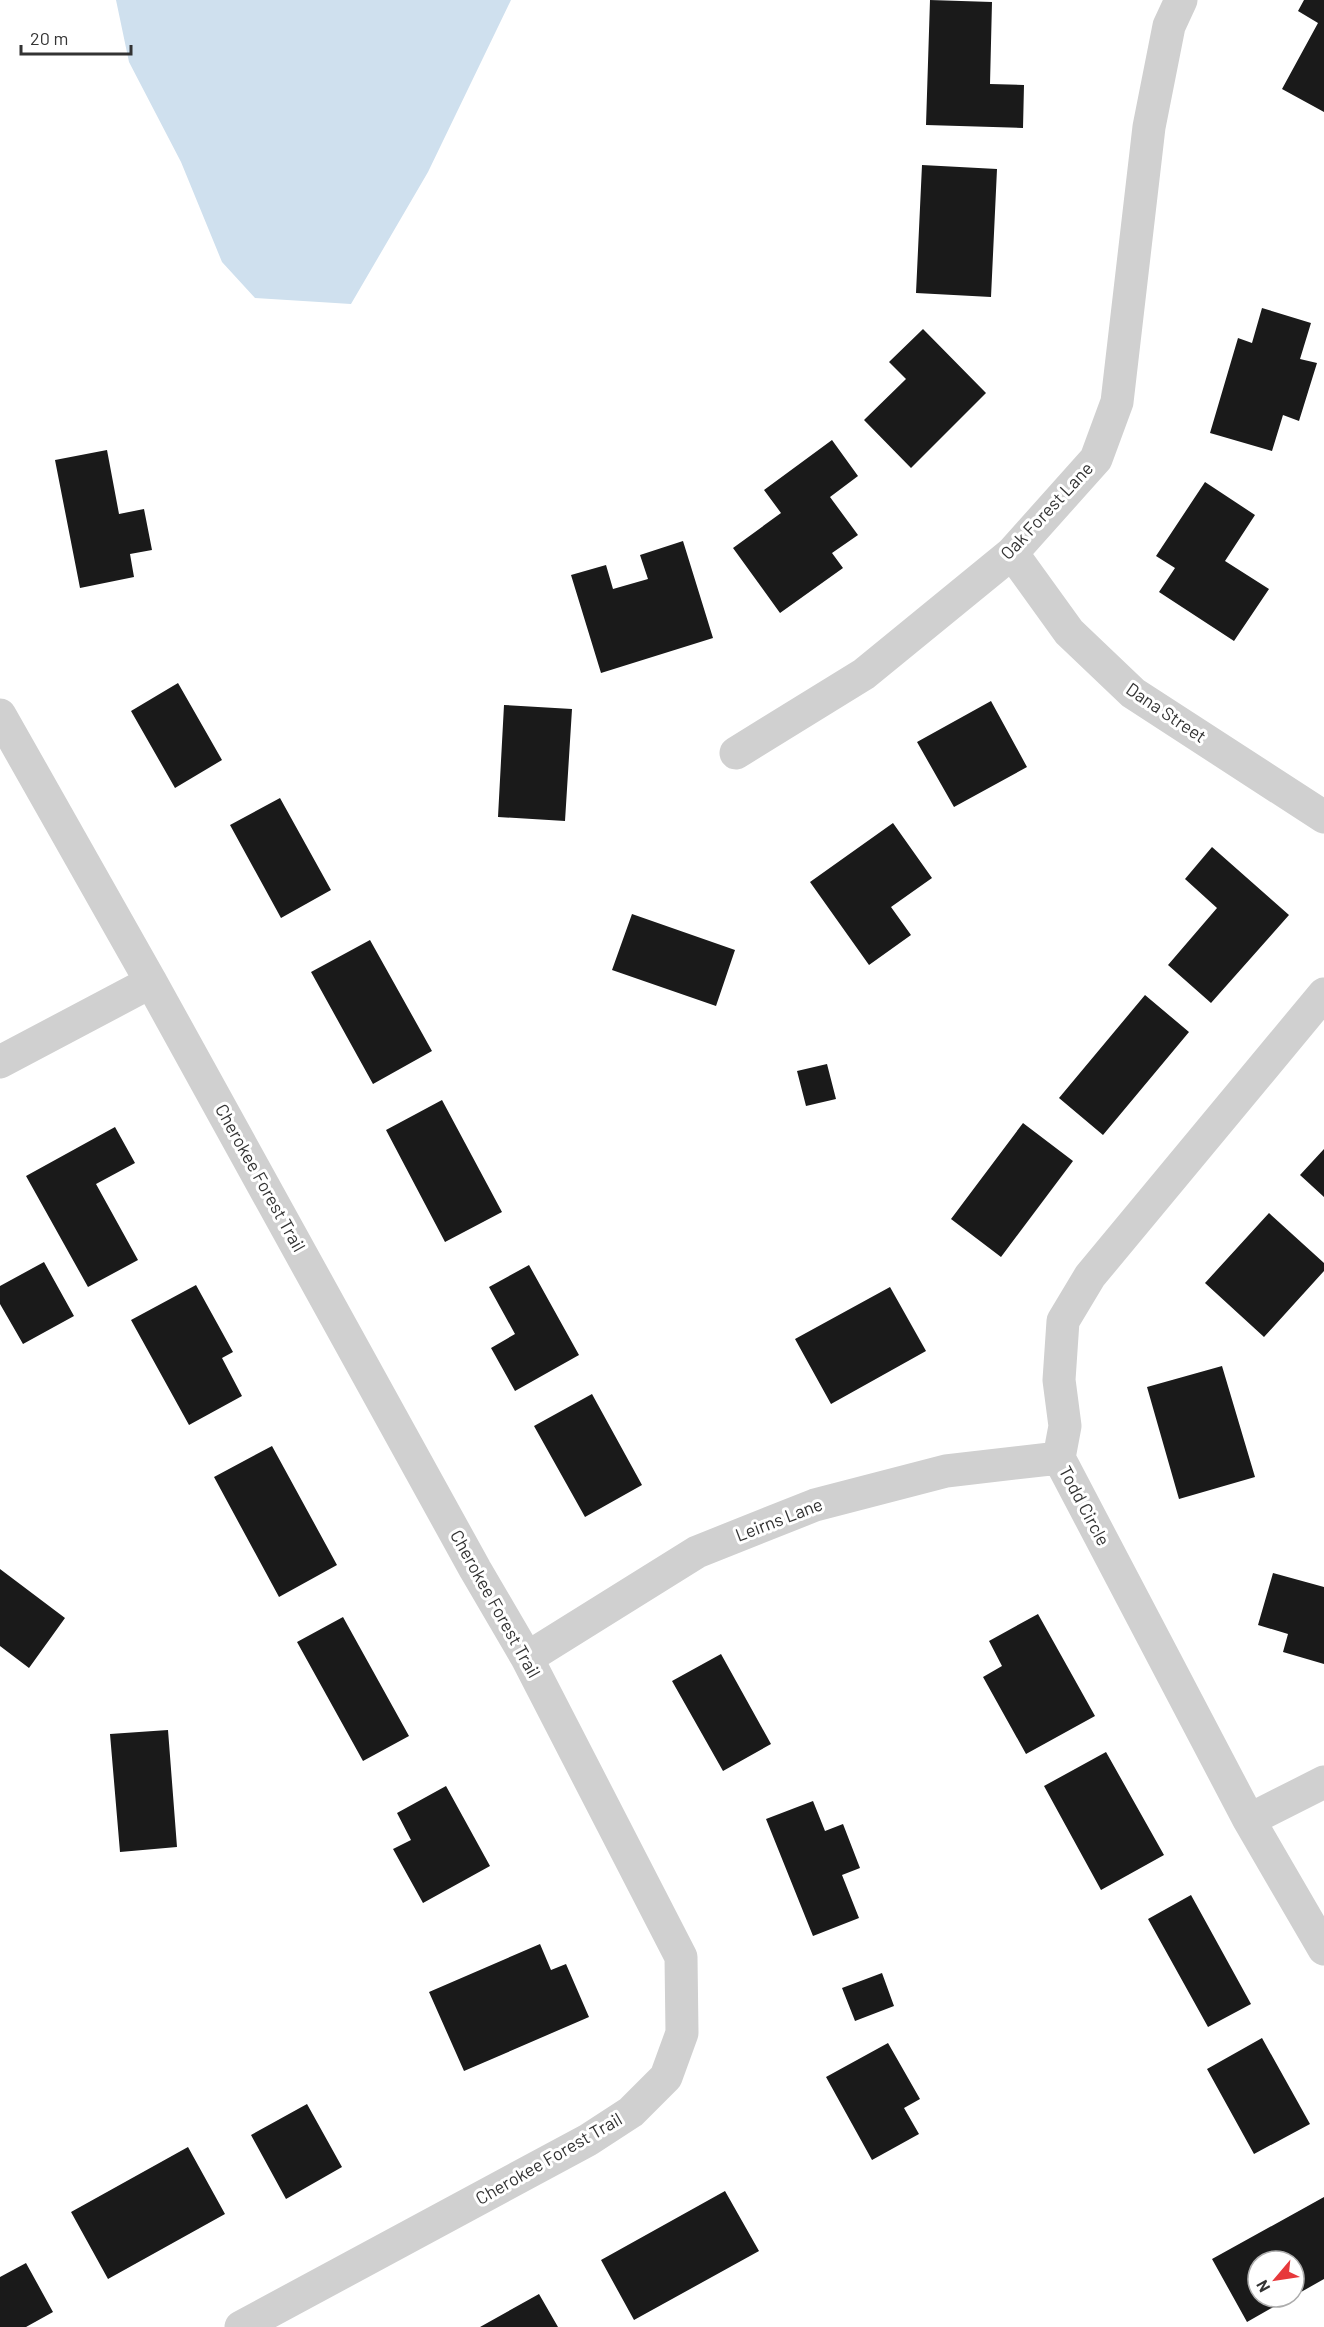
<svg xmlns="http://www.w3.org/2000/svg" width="1324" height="2327" viewBox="0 0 1324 2327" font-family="Barlow,sans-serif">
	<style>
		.water { fill: #cfe0ee }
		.building { fill: #1a1a1a }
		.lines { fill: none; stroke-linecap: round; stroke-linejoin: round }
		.minor { stroke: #d0d0d0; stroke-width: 33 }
		.labels { text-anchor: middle; stroke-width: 6; stroke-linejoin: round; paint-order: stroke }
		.street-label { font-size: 18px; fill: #333; stroke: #fff }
	</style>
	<rect width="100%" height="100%" fill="#fff"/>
	<path class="water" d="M116,0H511L428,172L351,304L255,298L222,262L181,162L129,62Z"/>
	<path class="building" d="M930,0L992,2L990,84L1024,85L1023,128L926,125Z
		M1304,0H1324V112L1282,89L1318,23L1298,11Z
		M922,165L997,169L991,297L916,293Z
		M1262,308L1311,323L1300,359L1317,363L1299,421L1283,415L1272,451L1210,433L1238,338L1252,343Z
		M923,329L986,393L911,468L864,420L906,379L889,362Z
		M832,440L858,476L830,497L858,535L832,553L843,568L780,613L733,548L781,513L764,490Z
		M107,450L119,514L144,509L152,550L130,554L134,577L80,588L55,460Z
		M1205,482L1255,515L1225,561L1269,589L1234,641L1159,592L1175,568L1156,556Z
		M683,541L713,638L601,673L571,575L606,565L613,589L648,579L640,555Z
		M178,683L222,760L175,788L131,711Z
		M991,701L1027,767L954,807L917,742Z
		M504,705L572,709L565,821L498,817Z
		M280,798L331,890L281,918L230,825Z
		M893,823L932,878L891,907L911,935L869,965L810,882Z
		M1212,847L1289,915L1211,1003L1168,965L1217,908L1185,879Z
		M632,914L735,950L716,1006L612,970Z
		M370,940L432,1051L373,1084L311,972Z
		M1145,995L1189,1032L1103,1135L1059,1098Z
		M827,1064L836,1099L806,1106L797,1071Z
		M442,1100L502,1212L445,1242L386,1130Z
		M1023,1123L1073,1161L1001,1257L951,1219Z
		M115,1127L135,1163L96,1184L138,1260L88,1287L26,1176Z
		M1324,1149V1197L1300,1175Z
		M1269,1213L1324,1263V1271L1264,1337L1205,1283Z
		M44,1262L74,1316L23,1344L0,1304V1286Z
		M529,1265L579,1355L515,1391L491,1348L515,1334L489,1287Z
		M196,1285L233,1352L222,1358L242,1396L189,1425L131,1320Z
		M890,1287L926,1351L831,1404L795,1339Z
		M1222,1366L1255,1477L1179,1499L1147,1387Z
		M592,1394L642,1485L585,1517L534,1426Z
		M272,1446L337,1565L279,1597L214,1477Z
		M0,1569L65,1618L29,1668L0,1646Z
		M1273,1573L1324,1587V1664L1283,1652L1288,1634L1258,1625Z
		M1038,1614L1095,1716L1026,1754L983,1677L1002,1666L989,1641Z
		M343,1617L409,1736L363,1761L297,1642Z
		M721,1654L771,1744L723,1771L672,1681Z
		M168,1730L177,1847L120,1852L110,1734Z
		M1106,1752L1164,1855L1101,1890L1044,1786Z
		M446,1786L490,1866L423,1903L393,1849L411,1840L397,1813Z
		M813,1801L825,1831L843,1824L860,1868L842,1875L859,1918L813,1936L766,1819Z
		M1191,1895L1251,2004L1208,2027L1148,1919Z
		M540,1944L551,1970L566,1964L589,2017L464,2071L429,1992Z
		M882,1973L894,2006L855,2021L842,1988Z
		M1262,2038L1310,2124L1254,2154L1207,2069Z
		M888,2043L920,2099L904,2108L919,2134L872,2160L826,2077Z
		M307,2104L342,2167L286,2199L251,2135Z
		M188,2147L225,2214L108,2279L71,2212Z
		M725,2191L759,2251L634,2320L601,2260Z
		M1324,2197V2279L1294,2296V2261H1258V2297H1291L1247,2322L1212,2259Z
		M26,2263L53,2312L26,2327H0V2277Z
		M539,2294L558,2327H480Z"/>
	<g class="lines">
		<path class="minor" d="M1012,553L1069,632L1133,693L1324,817
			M0,715L151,982L475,1569L527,1658L681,1957L682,2033L666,2077L631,2112L588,2140L241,2327
			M736,753L864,674L1012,553L1096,459L1117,402L1149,127L1169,26L1181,0
			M1324,994L1090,1276L1063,1321L1059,1380L1065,1426L1059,1458L1249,1820L1324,1949
			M0,1062L151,982
			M527,1658L697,1552L815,1505L946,1471L1059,1458
			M1249,1820L1324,1782"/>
	</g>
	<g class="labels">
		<g class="street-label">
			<text transform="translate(1047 511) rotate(-47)" y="6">Oak Forest Lane</text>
			<text transform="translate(1166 713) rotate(34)" y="6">Dana Street</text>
			<text transform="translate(260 1178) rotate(61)" y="6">Cherokee Forest Trail</text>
			<text transform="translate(1084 1506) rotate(62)" y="6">Todd Circle</text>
			<text transform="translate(779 1520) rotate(-21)" y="6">Leirns Lane</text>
			<text transform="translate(495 1604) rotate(61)" y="6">Cherokee Forest Trail</text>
			<text transform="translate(549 2159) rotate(-30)" y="6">Cherokee Forest Trail</text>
		</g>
	</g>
	<g transform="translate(1276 2279) rotate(241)"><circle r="28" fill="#ffffff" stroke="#adadad" stroke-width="1.5"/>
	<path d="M0-4.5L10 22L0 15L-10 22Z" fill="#e7383b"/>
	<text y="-9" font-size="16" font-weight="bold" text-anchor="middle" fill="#333333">N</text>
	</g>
	<path d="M21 45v9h110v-9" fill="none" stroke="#333333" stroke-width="3"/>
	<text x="30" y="45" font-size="18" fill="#333333" stroke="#ffffff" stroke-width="4.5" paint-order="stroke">20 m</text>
</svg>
